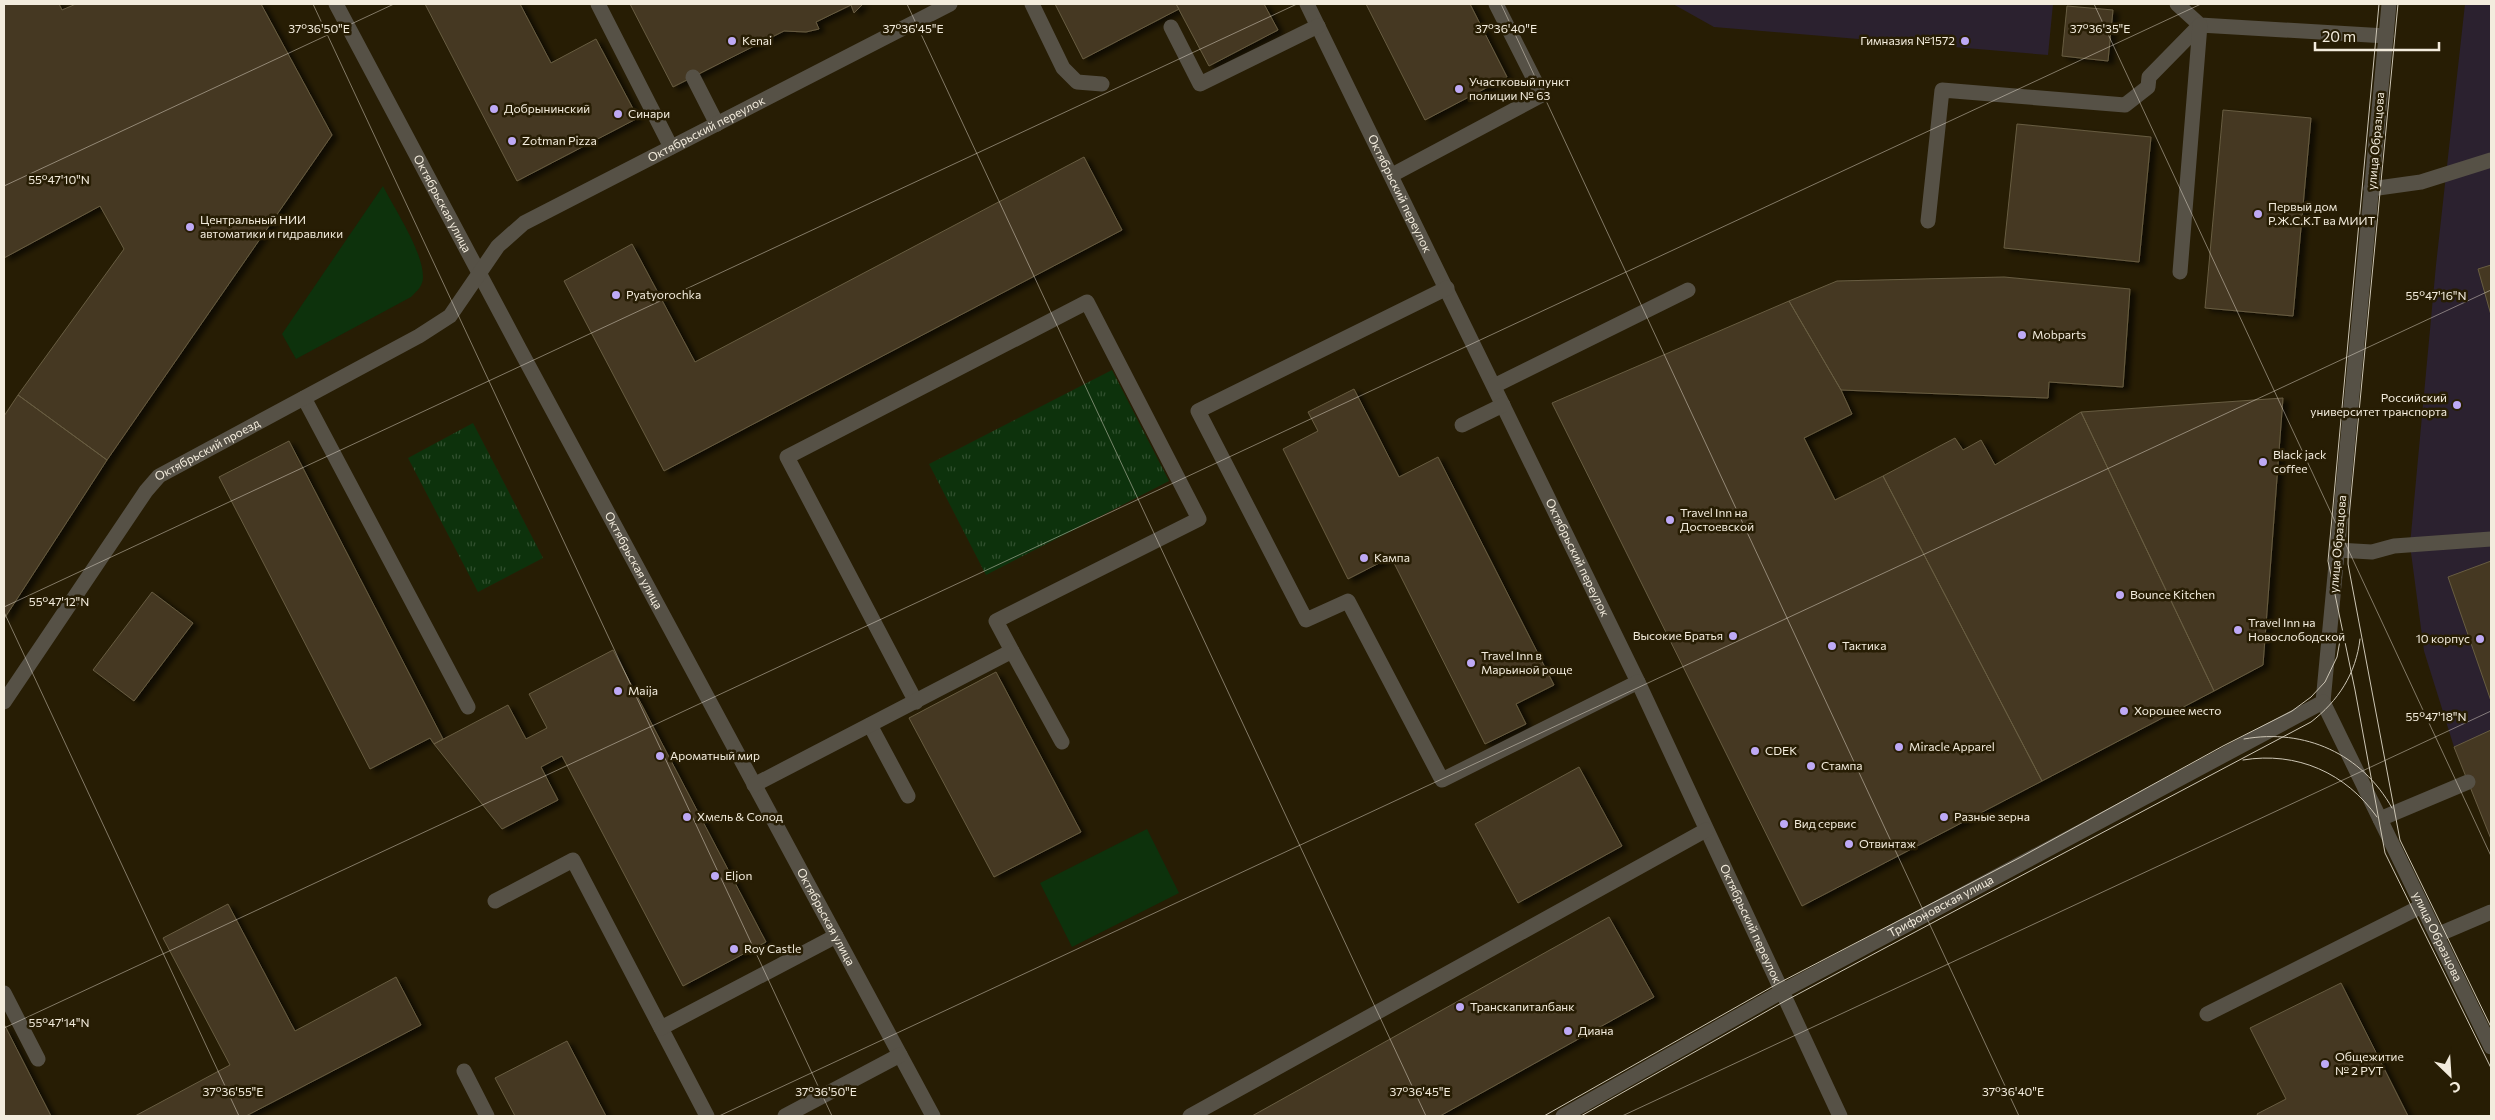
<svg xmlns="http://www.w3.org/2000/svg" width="2495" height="1120" viewBox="0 0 2495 1120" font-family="Commissioner,sans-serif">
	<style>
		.education { fill: #2b212f }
		.grass { fill: #0d320c }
		.park { fill: url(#park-tufts) }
		.building { fill: #443920; stroke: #685c42; filter: url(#shadow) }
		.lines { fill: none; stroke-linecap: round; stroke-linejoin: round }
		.minor { stroke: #565146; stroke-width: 15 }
		.tram { stroke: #cdc6b5; stroke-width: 1 }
		.ticks { fill: none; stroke: #f3ecdd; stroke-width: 1; stroke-opacity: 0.45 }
		.poi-dot { fill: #bea9f5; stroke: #271d04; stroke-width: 2 }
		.labels { text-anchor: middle; stroke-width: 5; stroke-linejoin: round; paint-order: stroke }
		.poi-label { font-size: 12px; fill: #f3ecdd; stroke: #271d04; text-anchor: start }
		.street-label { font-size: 12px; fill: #f3ecdd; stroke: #271d04 }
		.ticks-label { font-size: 12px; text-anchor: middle; fill: #f3ecdd; stroke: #271d04; stroke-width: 5; stroke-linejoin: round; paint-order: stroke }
	</style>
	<defs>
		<pattern id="park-tufts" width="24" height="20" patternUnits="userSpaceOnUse" patternTransform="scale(1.25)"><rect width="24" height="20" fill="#0d320c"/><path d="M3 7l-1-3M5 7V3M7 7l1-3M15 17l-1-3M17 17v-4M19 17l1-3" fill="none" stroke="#31502f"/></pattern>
		<filter id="shadow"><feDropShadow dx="5.5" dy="3" stdDeviation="2.5" flood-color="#0009"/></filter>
	</defs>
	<rect width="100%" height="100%" fill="#271d04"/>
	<path class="education" d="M1673,4H2053L2048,55L1714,27Z
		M2465,4H2491V839L2454,747L2424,651L2410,545L2436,265Z"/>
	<path class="grass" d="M383,186C395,210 423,251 423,277C423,286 417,291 411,297L296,359L282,334Z
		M1147,829L1179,893L1072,947L1040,883Z"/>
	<path class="park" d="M1112,370L1169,481L986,575L929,464Z
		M473,423L543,558L478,592L408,458Z"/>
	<path class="building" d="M4,4H59L62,10L76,4H261L332,135L107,460L18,395L124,249L100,206L4,258Z
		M425,4H520L551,63L596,39L638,118L517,181Z
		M630,4H863L854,13L851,5L816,22L819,29L806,32L784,31L673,87Z
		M1055,4H1176L1179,9L1083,59Z
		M1176,4H1264L1278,30L1209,66Z
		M1366,4H1470L1507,77L1425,120Z
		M2067,6L2113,10L2108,61L2062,56Z
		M2223,110L2311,118L2293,316L2205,308Z
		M2017,124L2151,137L2139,262L2004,248Z
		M1084,157L1122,230L664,471L564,281L632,244L695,362Z
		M2491,265V315L2478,269Z
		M2004,277L2130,289L2123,387L2049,382L2048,398L1841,390L1789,301L1837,281Z
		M1789,301L1841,390L1852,414L1804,438L1835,500L1883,476L2042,781L1802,906L1552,403Z
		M1354,389L1399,477L1438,457L1554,685L1516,704L1526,724L1485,744L1391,557L1348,579L1283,449L1318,431L1308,412Z
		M18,395L107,460L4,619V416Z
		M2283,398L2263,665L2214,691L2081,412Z
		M2081,412L2214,691L2042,781L1883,476L1955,438L1963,450L1981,440L1995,465Z
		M289,441L443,739L434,744L430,738L370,769L219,477Z
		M2491,561V701L2448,577Z
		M152,592L193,623L134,701L93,670Z
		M613,650L766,942L683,986L562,756L541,767L558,800L502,829L434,744L508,705L526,739L547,728L529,694Z
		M996,672L1081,832L994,877L909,718Z
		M2491,730V839L2454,747Z
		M1579,767L1622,846L1518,903L1475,824Z
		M228,904L295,1031L396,977L421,1025L246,1116H135L230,1065L163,938Z
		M1609,917L1654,997L1440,1116H1252Z
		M2341,983L2408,1116H2258L2257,1114L2286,1099L2250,1028Z
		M4,1024L51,1116H4Z
		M567,1041L606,1116H515L495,1078Z"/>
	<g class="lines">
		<g class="minor">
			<path id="s1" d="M336,4L519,348L933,1116"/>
			<path d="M598,4L671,147"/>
			<path d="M1032,4L1063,68L1077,82L1102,84"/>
			<path id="s2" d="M1307,4L1638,682L1840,1116"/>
			<path d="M2177,4L2200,25L2386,36"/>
			<path id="s3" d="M2389,4L2323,702L2491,1047"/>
			<path d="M1171,27L1200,84L1318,26"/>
			<path d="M693,77L717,124"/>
			<path d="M1392,175L1542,95L1496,4"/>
			<path d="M2371,189L2421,182L2491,160"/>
			<path d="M1928,221L1942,90L2125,105L2148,87L2149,77L2200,25"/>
			<path d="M2180,272L2200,25"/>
			<path d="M1447,288L1198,411L1306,620L1348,601L1442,780L1638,682"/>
			<path d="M1494,386L1688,290"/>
			<path d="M304,398L468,707"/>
			<path d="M1462,425L1503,405"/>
			<path d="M2337,550L2372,552L2394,546L2491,539"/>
			<path id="s4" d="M4,702L146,491L159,476L419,336L450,316L498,246L524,223L950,4"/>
			<path d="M916,702L787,457L1087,302L1199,519L996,621L1012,651"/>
			<path d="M870,725L908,796"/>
			<path d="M754,785L1012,651L1062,742"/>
			<path d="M2380,819L2468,782"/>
			<path d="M495,901L573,860L707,1116"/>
			<path d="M2437,935L2491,912"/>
			<path d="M4,993L38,1059"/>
			<path d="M2207,1014L2422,906"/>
			<path d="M661,1028L836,936"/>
			<path d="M464,1071L487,1116"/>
			<path d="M785,1116L900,1055"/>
			<path d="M1190,1116L1706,830"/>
			<path id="s5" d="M1563,1116L1781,992L2323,702"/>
		</g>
		<path class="tram" d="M2379,4L2328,561L2355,690L2385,853L2491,1068
			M2398,4L2349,517L2348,564L2400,840L2491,1027
			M2244,739C2305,728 2362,754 2392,808
			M2243,760C2297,751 2346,773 2377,817
			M1544,1116L1777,984L2021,857L2223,746L2292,711L2311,697L2325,682L2337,657L2341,635
			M1581,1116L1785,1001L2311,722C2338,701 2356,674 2360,639"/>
	</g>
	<path class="ticks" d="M313,4L832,1116M907,4L1426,1116M1501,4L2019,1116M2094,4L2491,856M4,186L394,4M4,607L1297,4M4,612L239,1116M4,1028L2201,4M719,1116L2491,290M1622,1116L2491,711"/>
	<g class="poi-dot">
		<circle cx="732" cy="41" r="5"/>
		<circle cx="1965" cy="41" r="5"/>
		<circle cx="1459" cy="89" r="5"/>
		<circle cx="494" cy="109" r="5"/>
		<circle cx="618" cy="114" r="5"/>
		<circle cx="512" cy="141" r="5"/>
		<circle cx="2258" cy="214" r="5"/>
		<circle cx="190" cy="227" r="5"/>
		<circle cx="616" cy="295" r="5"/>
		<circle cx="2022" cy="335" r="5"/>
		<circle cx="2457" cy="405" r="5"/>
		<circle cx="2263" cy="462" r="5"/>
		<circle cx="1670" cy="520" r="5"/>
		<circle cx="1364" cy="558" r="5"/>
		<circle cx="2120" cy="595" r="5"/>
		<circle cx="2238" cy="630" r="5"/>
		<circle cx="1733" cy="636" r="5"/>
		<circle cx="2480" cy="639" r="5"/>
		<circle cx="1832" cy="646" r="5"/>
		<circle cx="1471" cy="663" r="5"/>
		<circle cx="618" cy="691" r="5"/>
		<circle cx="2124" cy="711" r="5"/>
		<circle cx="1899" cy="747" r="5"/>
		<circle cx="1755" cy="751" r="5"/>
		<circle cx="660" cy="756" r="5"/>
		<circle cx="1811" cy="766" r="5"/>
		<circle cx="687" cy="817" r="5"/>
		<circle cx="1944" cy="817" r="5"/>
		<circle cx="1784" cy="824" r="5"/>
		<circle cx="1849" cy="844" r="5"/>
		<circle cx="715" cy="876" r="5"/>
		<circle cx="734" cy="949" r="5"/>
		<circle cx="1460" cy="1007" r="5"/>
		<circle cx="1568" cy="1031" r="5"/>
		<circle cx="2325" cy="1064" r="5"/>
	</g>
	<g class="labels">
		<g class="poi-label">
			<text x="742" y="45">Kenai</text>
			<text x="1955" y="45" text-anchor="end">Гимназия №1572</text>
			<text x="1469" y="86">Участковый пункт<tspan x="1469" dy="14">полиции № 63</tspan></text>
			<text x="504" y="113">Добрынинский</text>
			<text x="628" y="118">Синари</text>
			<text x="522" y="145">Zotman Pizza</text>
			<text x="2268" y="211">Первый дом<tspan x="2268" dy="14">Р.Ж.С.К.Т ва МИИТ</tspan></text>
			<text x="200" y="224">Центральный НИИ<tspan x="200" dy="14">автоматики и гидравлики</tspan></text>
			<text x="626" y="299">Pyatyorochka</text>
			<text x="2032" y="339">Mobparts</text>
			<text x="2447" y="402" text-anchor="end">Российский<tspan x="2447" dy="14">университет транспорта</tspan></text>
			<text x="2273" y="459">Black jack<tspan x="2273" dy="14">coffee</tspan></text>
			<text x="1680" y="517">Travel Inn на<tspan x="1680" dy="14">Достоевской</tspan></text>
			<text x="1374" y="562">Кампа</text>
			<text x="2130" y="599">Bounce Kitchen</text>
			<text x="2248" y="627">Travel Inn на<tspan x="2248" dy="14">Новослободской</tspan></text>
			<text x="1723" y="640" text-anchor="end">Высокие Братья</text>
			<text x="2470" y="643" text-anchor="end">10 корпус</text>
			<text x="1842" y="650">Тактика</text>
			<text x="1481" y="660">Travel Inn в<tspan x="1481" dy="14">Марьиной роще</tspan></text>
			<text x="628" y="695">Maija</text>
			<text x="2134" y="715">Хорошее место</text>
			<text x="1909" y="751">Miracle Apparel</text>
			<text x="1765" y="755">CDEK</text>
			<text x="670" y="760">Ароматный мир</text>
			<text x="1821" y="770">Стампа</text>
			<text x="697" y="821">Хмель &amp; Солод</text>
			<text x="1954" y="821">Разные зерна</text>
			<text x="1794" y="828">Вид сервис</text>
			<text x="1859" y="848">Отвинтаж</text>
			<text x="725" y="880">Eljon</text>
			<text x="744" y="953">Roy Castle</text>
			<text x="1470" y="1011">Транскапиталбанк</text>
			<text x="1578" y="1035">Диана</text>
			<text x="2335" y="1061">Общежитие<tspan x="2335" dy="14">№ 2 РУТ</tspan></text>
		</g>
		<g class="street-label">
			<text dy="4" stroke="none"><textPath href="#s4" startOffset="931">Октябрьский переулок</textPath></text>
			<text transform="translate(2376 141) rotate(-85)" y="4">улица Образцова</text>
			<text dy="4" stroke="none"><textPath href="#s2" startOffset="211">Октябрьский переулок</textPath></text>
			<text dy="4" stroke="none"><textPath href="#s1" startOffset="226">Октябрьская улица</textPath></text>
			<text dy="4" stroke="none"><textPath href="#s4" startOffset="329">Октябрьский проезд</textPath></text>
			<text transform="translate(2338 544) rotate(-85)" y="4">улица Образцова</text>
			<text dy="4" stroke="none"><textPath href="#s2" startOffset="616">Октябрьский переулок</textPath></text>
			<text dy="4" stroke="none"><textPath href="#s1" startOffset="631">Октябрьская улица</textPath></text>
			<text dy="4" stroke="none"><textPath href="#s5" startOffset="432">Трифоновская улица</textPath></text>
			<text dy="4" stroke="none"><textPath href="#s1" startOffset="1036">Октябрьская улица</textPath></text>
			<text dy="4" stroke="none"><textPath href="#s2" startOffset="1021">Октябрьский переулок</textPath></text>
			<text dy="4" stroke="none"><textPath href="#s3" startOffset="962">улица Образцова</textPath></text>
		</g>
	</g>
	<g class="ticks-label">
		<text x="319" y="33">37°36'50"E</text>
		<text x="913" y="33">37°36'45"E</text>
		<text x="1506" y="33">37°36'40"E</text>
		<text x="2100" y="33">37°36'35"E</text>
		<text x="59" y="184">55°47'10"N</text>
		<text x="2436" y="300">55°47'16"N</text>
		<text x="59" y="606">55°47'12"N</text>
		<text x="2436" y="721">55°47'18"N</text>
		<text x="59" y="1027">55°47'14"N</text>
		<text x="233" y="1096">37°36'55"E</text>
		<text x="826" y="1096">37°36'50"E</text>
		<text x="1420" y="1096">37°36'45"E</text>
		<text x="2013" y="1096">37°36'40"E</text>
	</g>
	<rect width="2495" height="1120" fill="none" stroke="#f3ecdd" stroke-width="10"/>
	<g transform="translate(2450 1075) rotate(155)" stroke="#271d04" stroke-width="4" paint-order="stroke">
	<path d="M0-4L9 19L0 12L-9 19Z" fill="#f3ecdd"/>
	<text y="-8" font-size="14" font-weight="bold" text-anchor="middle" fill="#f3ecdd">С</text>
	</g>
	<path d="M2315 42v8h124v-8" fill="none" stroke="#f3ecdd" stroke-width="2.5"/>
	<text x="2322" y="42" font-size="15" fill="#f3ecdd" stroke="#271d04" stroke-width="4" paint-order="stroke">20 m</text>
</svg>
